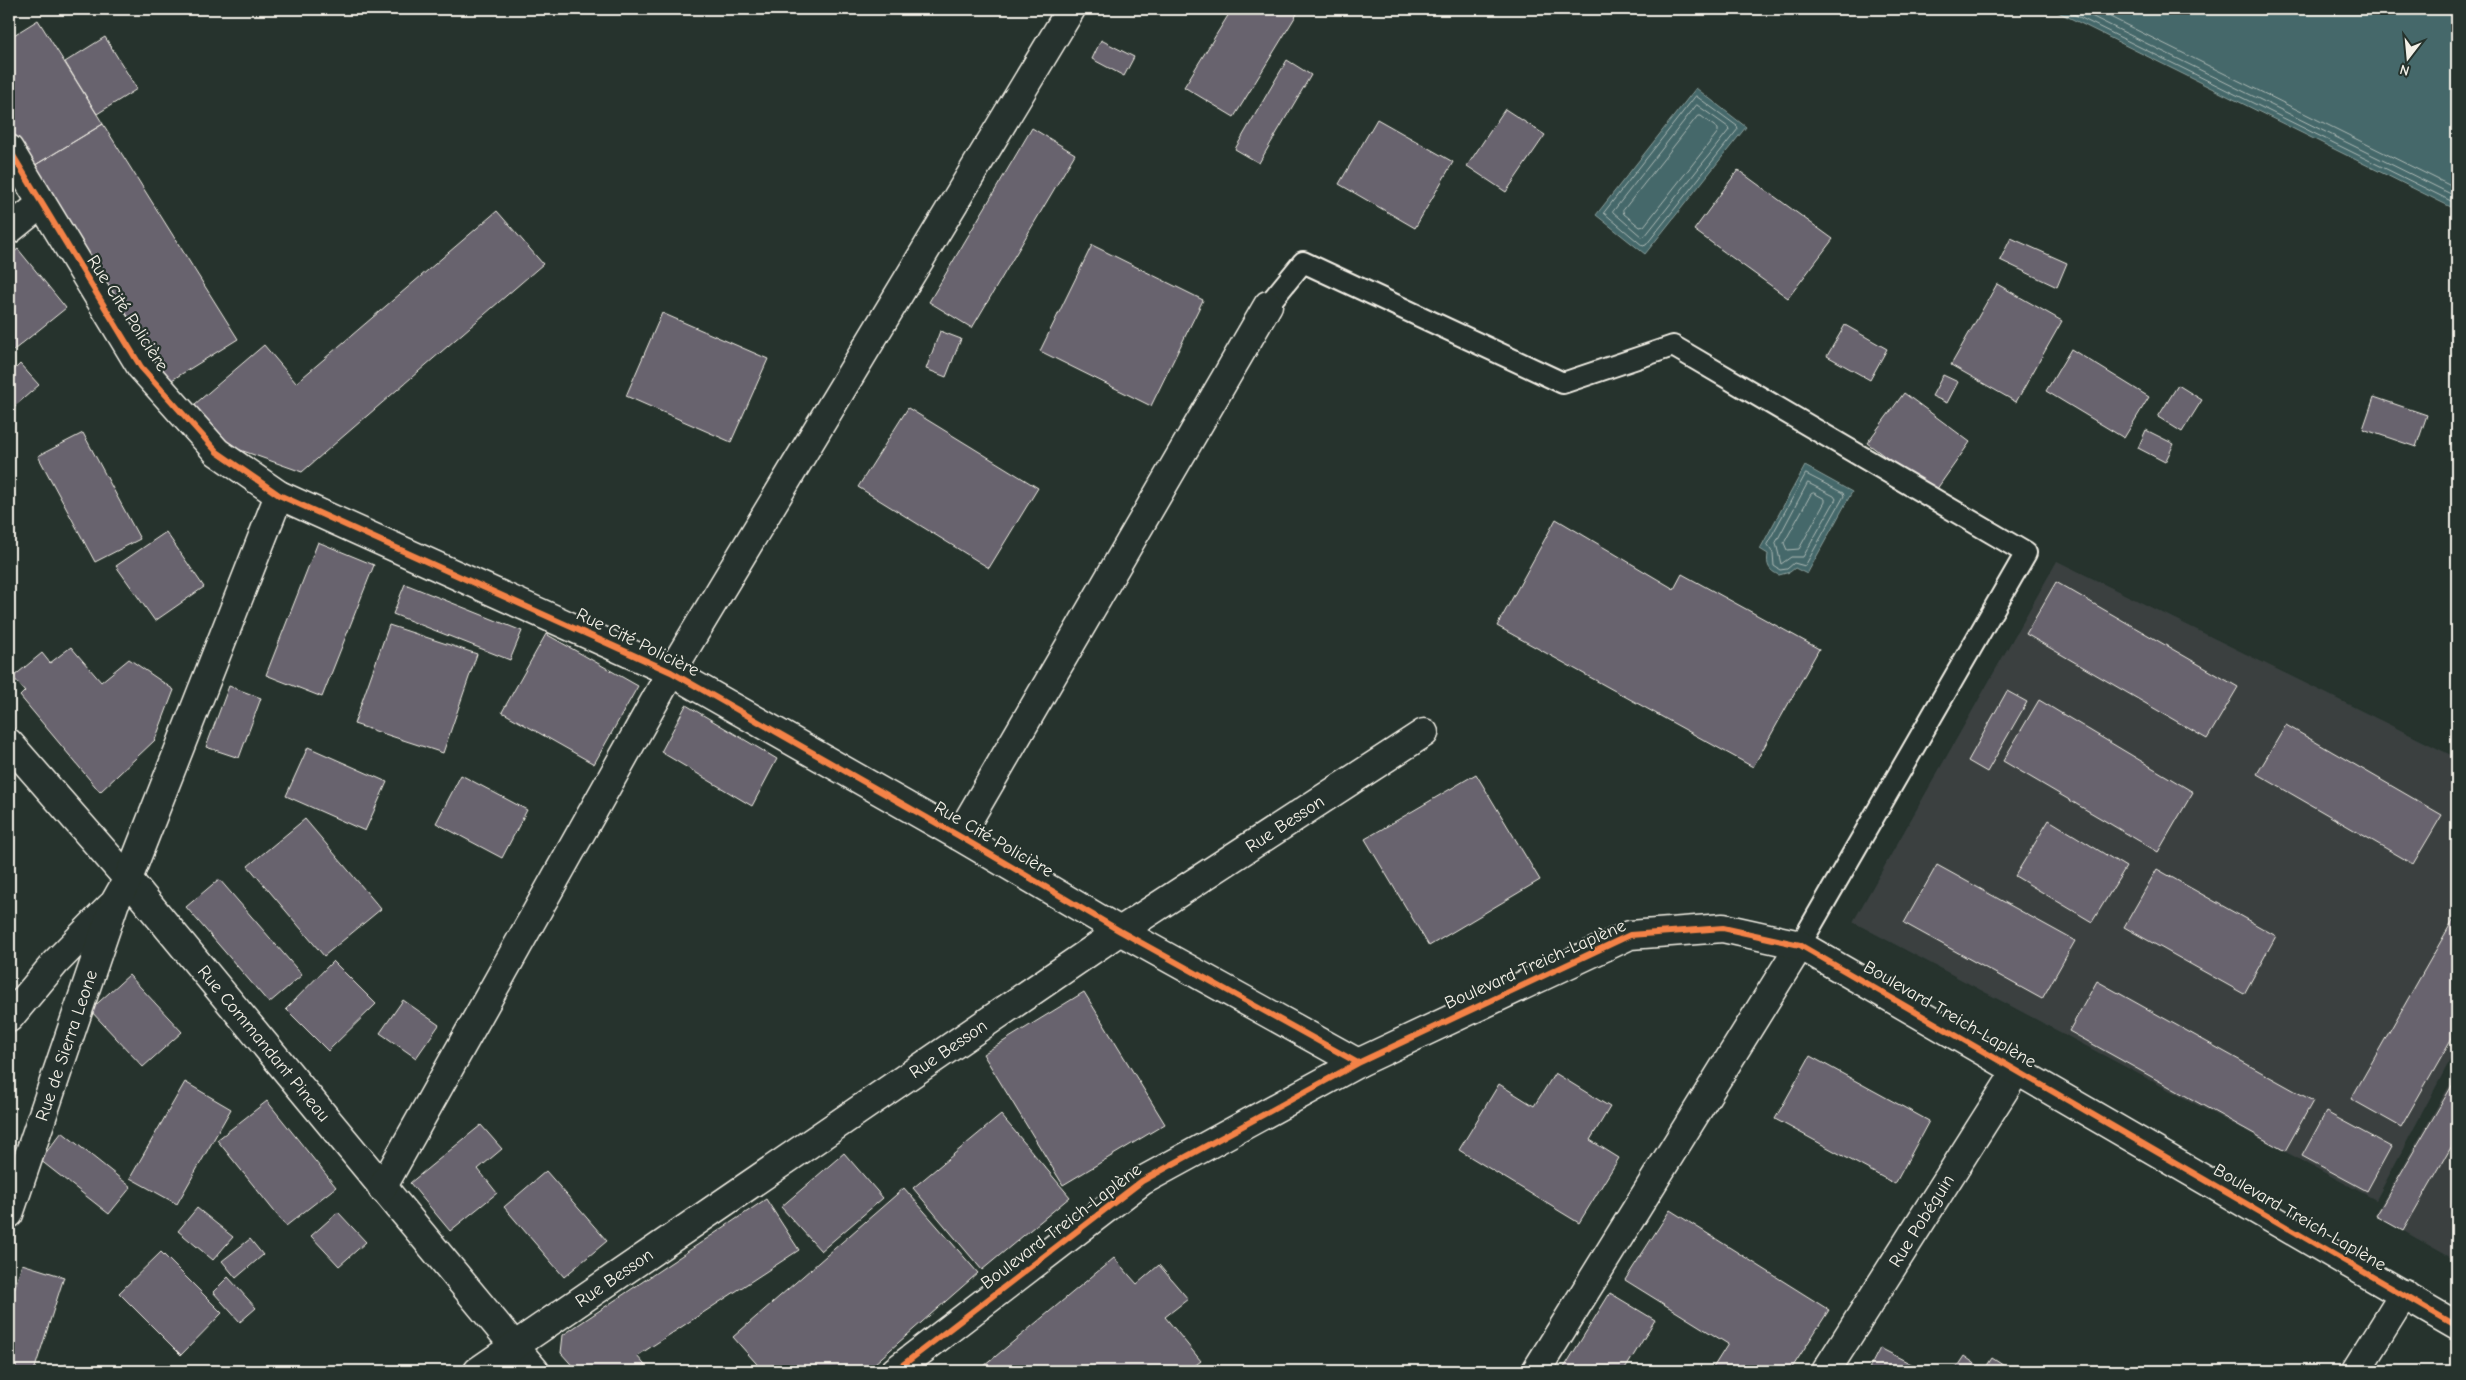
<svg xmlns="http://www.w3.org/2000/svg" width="2466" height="1380" viewBox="0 0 2466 1380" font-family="'Comic Neue',sans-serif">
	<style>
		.built { fill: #3a4140 }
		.water { fill: #44686a; stroke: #8a9f9c }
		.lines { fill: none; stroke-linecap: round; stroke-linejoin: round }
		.shore { stroke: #aebab6; stroke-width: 1 }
		.building { fill: #67636e; stroke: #f4f1e8 }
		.service-casing { stroke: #f4f1e8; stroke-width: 24 }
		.minor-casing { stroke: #f4f1e8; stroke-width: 31 }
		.tertiary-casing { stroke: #f4f1e8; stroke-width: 31 }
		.service { stroke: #26332d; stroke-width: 20 }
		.minor { stroke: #26332d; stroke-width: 28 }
		.tertiary { stroke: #26332d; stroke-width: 28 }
		.cycleway-casing { stroke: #26332d; stroke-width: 9 }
		.cycleway { stroke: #f48246; stroke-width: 6 }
		.labels { text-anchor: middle; stroke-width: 4.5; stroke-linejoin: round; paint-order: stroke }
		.street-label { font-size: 18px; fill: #f4f1e8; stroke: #26332d }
	</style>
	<rect width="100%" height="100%" fill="#26332d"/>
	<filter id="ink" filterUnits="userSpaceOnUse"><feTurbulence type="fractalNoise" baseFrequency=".02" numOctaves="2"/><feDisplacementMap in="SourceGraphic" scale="10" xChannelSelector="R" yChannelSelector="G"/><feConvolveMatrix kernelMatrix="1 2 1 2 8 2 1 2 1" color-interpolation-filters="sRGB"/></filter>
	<g filter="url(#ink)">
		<path class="built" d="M2057,561L2457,758V1047L2376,1200L1853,922Z
			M2457,1072V1261L2375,1215Z"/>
		<path class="water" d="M2052,9H2457V210Z
			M1696,88L1746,127L1645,254L1596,215Z
			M1805,466L1852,492L1807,574L1795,568L1790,572L1779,575C1769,571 1766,565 1768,554L1760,549Z"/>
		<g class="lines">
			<path class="shore" d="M2063,9L2457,204
				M2077,9L2457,197
				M2094,9L2457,189
				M1696,96L1737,126L1738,129L1646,245L1643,246L1604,213Z
				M1697,105L1728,127L1729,130L1645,236L1642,237L1613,212Z
				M1698,116H1701L1718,129V132L1644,226L1640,227L1624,214L1623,211Z
				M1806,474L1843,493L1844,496L1805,566L1794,563L1787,569L1780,570L1774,566L1773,553L1767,545Z
				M1808,483L1834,496L1836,499L1803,557H1791L1781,564L1776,543Z
				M1814,493L1825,499V502L1799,549L1787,550L1784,543L1811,494Z"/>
		</g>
		<path class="building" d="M1232,9H1300L1234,117L1184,87Z
			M38,20L103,124L32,167L9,129V38Z
			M105,37L137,89L97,114L65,62Z
			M1101,40L1134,57L1124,76L1092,59Z
			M1287,60L1311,75L1259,163L1235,149Z
			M1505,109L1545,135L1506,192L1467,166Z
			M1377,119L1453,162L1415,228L1339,184Z
			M103,124L238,339L167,383L32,167Z
			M1032,128L1075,154L972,328L929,302Z
			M1738,170L1833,239L1788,298L1694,230Z
			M497,211L543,264L302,472L215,441L188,410L264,345L296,383Z
			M2011,238L2067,263L2057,287L2000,260Z
			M1092,245L1203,300L1151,406L1040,351Z
			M18,249L66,308L9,354V256Z
			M1997,284L2062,321L2016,402L1951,365Z
			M662,313L768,359L731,442L626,396Z
			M1845,325L1887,349L1870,380L1827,356Z
			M940,331L961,339L946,377L926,369Z
			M2071,349L2149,397L2124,438L2046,391Z
			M20,364L39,385L9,411V375Z
			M1943,375L1958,382L1947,403L1932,396Z
			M2178,385L2202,400L2182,432L2158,417Z
			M1904,393L1970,442L1934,493L1867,443Z
			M2374,397L2427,415L2416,447L2363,429Z
			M908,408L1038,488L989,568L858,487Z
			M2146,430L2174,444L2165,462L2138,448Z
			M83,433L140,539L95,562L38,456Z
			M1556,519L1674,589L1682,574L1819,649L1753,767L1497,626Z
			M166,532L204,587L155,621L116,566Z
			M318,542L374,565L322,697L266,675Z
			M2056,582L2238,687L2207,739L2026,634Z
			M405,584L522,631L510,660L393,614Z
			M389,625L477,654L443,753L354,724Z
			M546,634L638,686L594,764L502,712Z
			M71,647L101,682L129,659L174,690L155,740L100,792L20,696L25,691L13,677L42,653L50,663Z
			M229,686L261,698L239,758L206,747Z
			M2007,691L2027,702L1987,772L1968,761Z
			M2039,700L2193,792L2158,852L2003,761Z
			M686,705L777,759L752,806L661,752Z
			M2286,725L2442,815L2413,864L2257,774Z
			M308,747L387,782L365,831L286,796Z
			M1476,774L1540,880L1429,946L1365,839Z
			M461,775L527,810L502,858L436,823Z
			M305,819L381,909L324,956L248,866Z
			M2049,820L2126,867L2092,922L2015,876Z
			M1937,865L2075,941L2042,999L1904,923Z
			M2157,869L2276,936L2244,994L2124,927Z
			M219,879L302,975L269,1003L186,907Z
			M2457,913V1029L2401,1127L2351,1099Z
			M333,961L376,1004L328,1051L286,1009Z
			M129,975L182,1032L143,1067L90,1010Z
			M2097,981L2313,1101L2285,1151L2069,1031Z
			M1084,992L1165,1124L1063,1185L983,1054Z
			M403,1000L439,1025L416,1058L380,1033Z
			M1810,1056L1929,1121L1895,1184L1775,1119Z
			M1555,1073L1610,1107L1590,1140L1619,1158L1579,1223L1459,1150L1499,1084L1534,1106Z
			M2457,1077V1137L2403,1231L2376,1216Z
			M185,1082L231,1109L177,1204L130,1178Z
			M267,1101L336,1187L286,1226L217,1140Z
			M2326,1112L2391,1147L2367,1191L2302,1156Z
			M1001,1115L1070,1197L982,1270L913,1188Z
			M481,1125L502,1149L478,1169L497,1193L450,1231L410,1183Z
			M62,1132L131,1187L109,1214L40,1160Z
			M844,1153L883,1198L821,1251L781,1207Z
			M546,1171L607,1241L564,1277L504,1207Z
			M904,1188L978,1273L866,1371H763L733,1337Z
			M766,1199L799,1250L637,1356L650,1371H577L561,1353L563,1335Z
			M197,1208L233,1237L213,1260L178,1231Z
			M1670,1210L1829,1310L1790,1371H1711L1728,1344L1625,1280Z
			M338,1212L366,1242L339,1266L311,1236Z
			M250,1239L263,1255L236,1278L222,1261Z
			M161,1252L222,1313L181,1355L119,1293Z
			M1114,1258L1137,1284L1159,1265L1188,1299L1165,1317L1201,1361L1188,1371H978Z
			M22,1264L64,1277L34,1371H9V1306Z
			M228,1277L256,1308L240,1322L213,1292Z
			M1610,1293L1655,1320L1624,1371H1562Z
			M1880,1348L1925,1371H1868Z
			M1964,1356L1984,1370L1992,1358L2012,1371H1954Z
			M66,1364L72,1371H57Z
			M751,1366L756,1371H745Z"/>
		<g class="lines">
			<g class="service-casing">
				<path id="service" d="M1268,305L1303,262L1563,383L1673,346L2026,553L1800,945"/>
			</g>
			<g class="minor-casing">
				<g id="minor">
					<path d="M9,149L141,367L217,452L279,495L671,672L959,836L1120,931L1358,1063"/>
					<path d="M9,230L41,204"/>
					<path id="s1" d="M9,743L128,879L535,1371"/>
					<path d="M959,836L1268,305"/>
					<path d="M9,1018L55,963L110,907"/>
					<path d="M382,1188L671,672L1071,9"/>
					<path id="s2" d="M9,1214L115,902L128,879L279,495"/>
					<path id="s3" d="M478,1371L1120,931L1424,733"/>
					<path d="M1536,1371L1800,945"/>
					<path id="s4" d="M1826,1371L2017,1070"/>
					<path d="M2356,1371L2404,1294"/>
				</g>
			</g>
			<g class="tertiary-casing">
				<path id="tertiary" d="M895,1371L1142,1181L1358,1063L1630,935L1723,928L1800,945L2457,1326"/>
			</g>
			<use href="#service" class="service"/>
			<use href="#minor" class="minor"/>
			<use href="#tertiary" class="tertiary"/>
			<g class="cycleway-casing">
				<path id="cycleway" d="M9,149L141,367L217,452L279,495L671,672L959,836L1120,931L1358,1063
					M895,1371L1142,1181L1358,1063L1630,935L1723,928L1800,945L2457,1326"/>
			</g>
			<use href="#cycleway" class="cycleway"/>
		</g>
	</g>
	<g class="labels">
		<g class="street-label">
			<text transform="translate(128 313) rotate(57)" y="6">Rue Cité Policière</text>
			<text transform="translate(638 642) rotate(26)" y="6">Rue Cité Policière</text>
			<text dy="6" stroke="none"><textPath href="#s3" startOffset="975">Rue Besson</textPath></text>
			<text transform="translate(994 839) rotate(30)" y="6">Rue Cité Policière</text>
			<text transform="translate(1535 964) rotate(-24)" y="6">Boulevard Treich-Laplène</text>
			<text transform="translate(1950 1014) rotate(30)" y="6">Boulevard Treich-Laplène</text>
			<text dy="6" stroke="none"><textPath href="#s1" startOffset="394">Rue Commandant Pineau</textPath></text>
			<text dy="6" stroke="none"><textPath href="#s2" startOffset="178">Rue de Sierra Leone</textPath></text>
			<text dy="6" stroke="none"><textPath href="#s3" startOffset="570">Rue Besson</textPath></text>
			<text transform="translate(2300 1217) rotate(30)" y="6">Boulevard Treich-Laplène</text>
			<text dy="6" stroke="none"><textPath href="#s4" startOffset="178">Rue Pobéguin</textPath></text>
			<text transform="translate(1061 1226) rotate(-37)" y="6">Boulevard Treich-Laplène</text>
			<text dy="6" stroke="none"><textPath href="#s3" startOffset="165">Rue Besson</textPath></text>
		</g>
	</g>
	<rect width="2466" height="1380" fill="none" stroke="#26332d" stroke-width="30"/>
	<rect x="15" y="15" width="2436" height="1350" fill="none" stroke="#f4f1e8" stroke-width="2" filter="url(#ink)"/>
	<g transform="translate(2408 58) rotate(196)" stroke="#26332d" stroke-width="4" paint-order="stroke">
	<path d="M0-4L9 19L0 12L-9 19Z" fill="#f4f1e8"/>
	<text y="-8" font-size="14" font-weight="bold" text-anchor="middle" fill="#f4f1e8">N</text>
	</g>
</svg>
